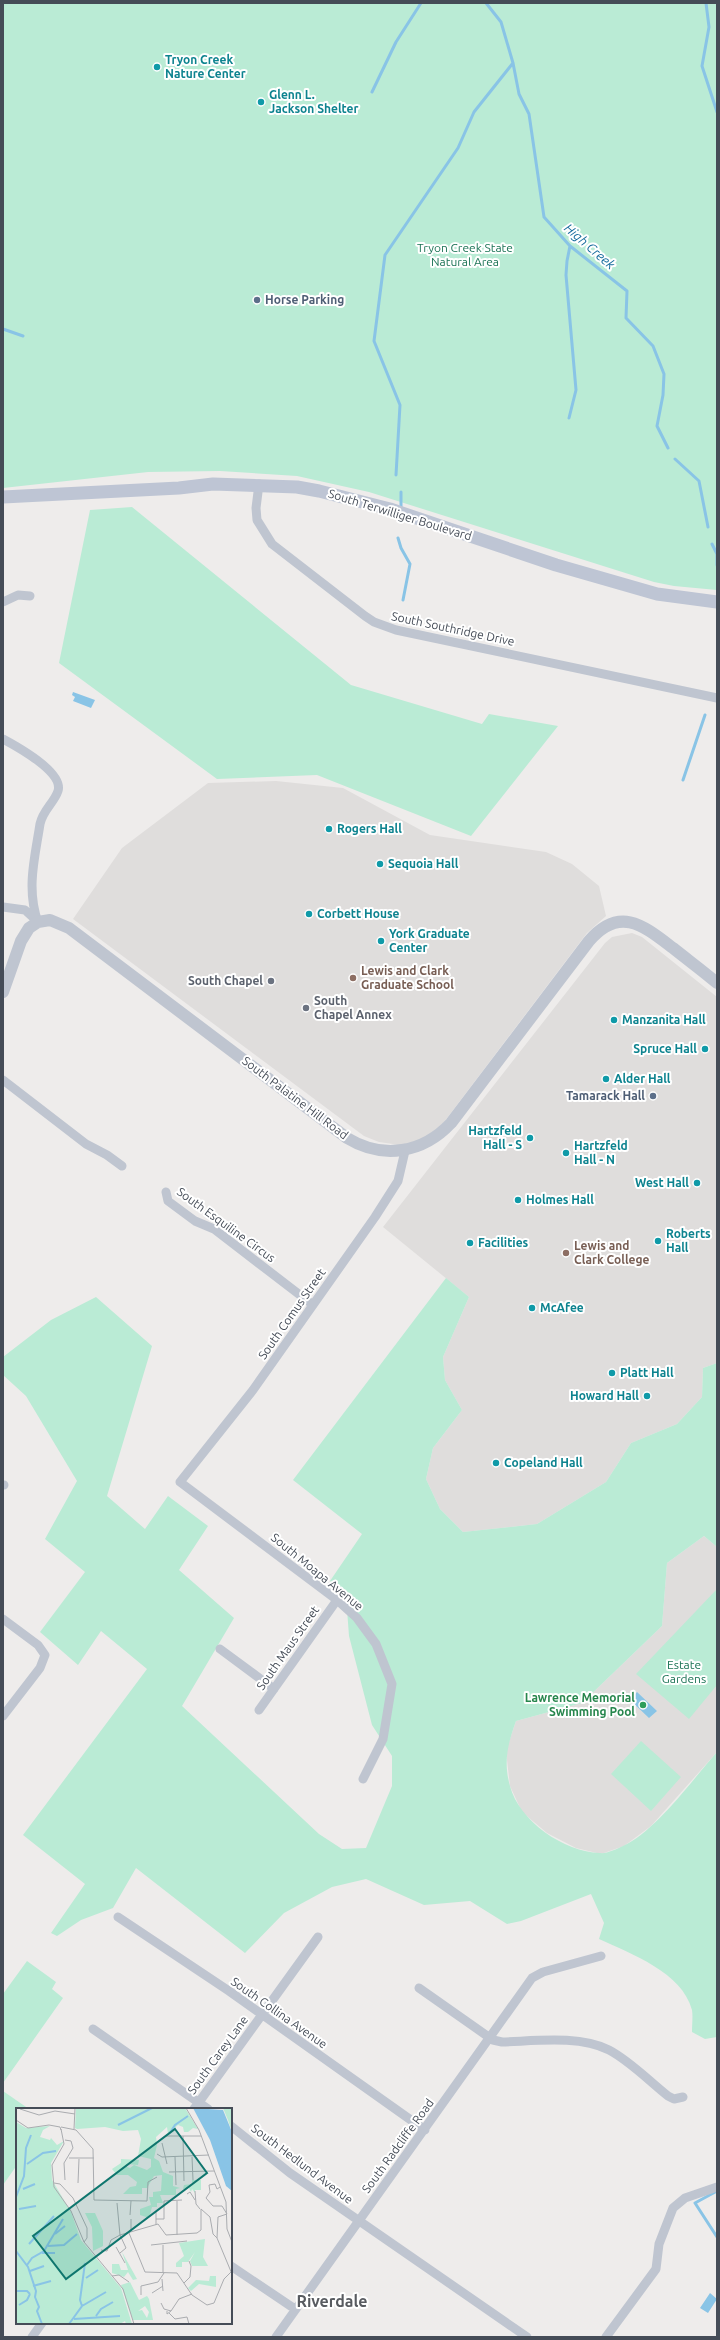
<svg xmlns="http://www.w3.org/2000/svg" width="720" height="2340" viewBox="0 0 720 2340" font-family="Ubuntu,sans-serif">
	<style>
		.education { fill: #dfdddc }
		.green { fill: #baebd5 }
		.water { fill: #89c4e6 }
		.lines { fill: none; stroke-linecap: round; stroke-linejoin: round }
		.stream { stroke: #89c4e6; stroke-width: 3 }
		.minor { stroke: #bfc5d0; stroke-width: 9 }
		.tertiary { stroke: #bfc5d0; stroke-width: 12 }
		.secondary { stroke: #bec5d4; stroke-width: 13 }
		.culture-dot { fill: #0f9aa8; stroke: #fff; stroke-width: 1.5 }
		.service-dot { fill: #5c6f8a; stroke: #fff; stroke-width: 1.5 }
		.education-dot { fill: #8d6e63; stroke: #fff; stroke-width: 1.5 }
		.worship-dot { fill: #6b7280; stroke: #fff; stroke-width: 1.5 }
		.leisure-dot { fill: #2e9e5b; stroke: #fff; stroke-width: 1.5 }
		.labels { text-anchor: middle; stroke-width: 4; stroke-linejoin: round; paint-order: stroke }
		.culture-label { font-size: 12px; font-weight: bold; fill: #0d838f; stroke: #fff; text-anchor: start }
		.park-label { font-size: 12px; fill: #1b7355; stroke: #fff }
		.service-label { font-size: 12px; font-weight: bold; fill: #4e5e75; stroke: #fff; text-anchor: start }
		.street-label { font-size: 12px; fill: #454c57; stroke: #fff }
		.education-label { font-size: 12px; font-weight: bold; fill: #785e54; stroke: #fff; text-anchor: start }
		.worship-label { font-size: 12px; font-weight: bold; fill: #5b616d; stroke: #fff; text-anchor: end }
		.leisure-label { font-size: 12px; font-weight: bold; fill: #27864d; stroke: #fff; text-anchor: end }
		.water-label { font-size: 13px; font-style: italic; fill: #13699c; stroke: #fff }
		.district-label { font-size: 16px; font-weight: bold; fill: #585b60; stroke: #fff }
		.inset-river { fill: none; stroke: #89c4e6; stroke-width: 2 }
		.inset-road { fill: none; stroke: #aaacb0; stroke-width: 1 }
		.view { fill: #0f766e; fill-opacity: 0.15; stroke: #0f766e; stroke-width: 2 }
		.inset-edge { fill: none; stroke: #454c57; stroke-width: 2 }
	</style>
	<rect width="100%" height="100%" fill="#eeeceb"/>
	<path class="education" d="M276,781L343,788L430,835L546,852L572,864L599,886L606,916L587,933L444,1122L432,1134L418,1141L400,1145L379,1142L364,1136L73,919L122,848L208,783Z
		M632,933L642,937L717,997V1363L703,1368L702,1397L677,1424L631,1443L606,1482L537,1524L463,1532L440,1509L426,1479L433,1448L462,1410L445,1380L443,1357L469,1297L383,1227L605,943L612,937Z
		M704,1536L717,1547V1752L651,1826L624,1846L601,1854L576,1848L547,1833L522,1812L510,1786L506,1751L516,1721L582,1703L662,1626L667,1563Z"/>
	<path class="green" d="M3,3H717V590L674,586L654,582L369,492L297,476L220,471L148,472L3,488Z
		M132,507L351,685L482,724L489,714L558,726L471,836L317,775L217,779L59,663L90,510Z
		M446,1278L469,1297L443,1357L445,1380L462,1410L433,1448L426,1479L440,1509L463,1532L537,1524L606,1482L631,1443L677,1424L702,1397L703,1368L717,1363V1547L704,1536L667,1563L662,1626L582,1703L516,1721C508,1744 503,1761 510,1786C519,1821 564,1852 600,1853C606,1854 617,1849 623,1846C656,1831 693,1779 717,1752V2037L705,2039L692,2032C692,2025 693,2016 692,2010C682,1972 631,1954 599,1939L604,1923L591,1894L521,1921L507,1924L470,1901L424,1905L366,1879L332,1887L284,1913L245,1953L136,1868L113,1908L81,1920L57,1936L51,1933L85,1884L23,1835L147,1669L101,1631L78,1665L40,1632L85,1572L45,1539L77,1481L26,1396L3,1375V1357L51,1320L96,1297L152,1346L107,1496L145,1529L168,1496L208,1526L179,1570L234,1618L182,1706L319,1834L342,1849L366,1848L392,1786V1756L372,1725L349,1636L346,1596L330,1581L362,1534L293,1480Z
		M717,1589V1685L689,1719L636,1674Z
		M641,1741L681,1777L651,1811L611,1774Z
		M27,1961L56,1982L52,1989L63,1998L3,2083V1994Z
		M3,2091L29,2109H17V2165L3,2185Z"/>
	<path class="water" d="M73,692L95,700L91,708L73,701L75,697L72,695Z
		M637,1692L657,1711L649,1718L630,1700Z
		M710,2293L717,2299L708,2313L700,2308Z"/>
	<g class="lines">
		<path class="stream" d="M486,3L501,22L513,63L519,94L529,114L544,217L570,246L627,291L626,318L653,346L664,374L663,395L657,426L668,448
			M706,3L709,27L702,66L717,112
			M372,92L396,42L421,3
			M3,329L23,336
			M569,418L576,390L566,275L567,261L570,246
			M675,459L699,481L708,527
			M396,475L400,405L374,341L385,255L458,148L474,112L513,63
			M401,508V492
			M398,538L401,548L410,564L403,600
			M712,544L717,554V565
			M683,780L705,715
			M717,2191L695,2203L717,2237"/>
		<path class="minor" d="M259,484L256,508L257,520L272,544L365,616L374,622L396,630L717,698
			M3,602L18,595L30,596
			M3,739C16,746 64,772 58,791C54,803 43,810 40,824C35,857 26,889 38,922
			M3,907L25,910L37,921
			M3,1080L86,1144L107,1155L122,1166
			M166,1192L168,1201L195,1221L214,1229L313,1305
			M3,1485H4
			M3,1619L38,1645L45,1655L40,1668L3,1716
			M220,1649L274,1689
			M259,1710L337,1600
			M363,1779L383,1739L392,1684L376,1644L357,1618L337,1600L180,1482L253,1390L375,1217L398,1181L405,1151
			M118,1917L229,1991L425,2130
			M419,1988L493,2040L502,2042C535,2041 579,2035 609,2050C630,2061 649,2081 668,2096L674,2099L683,2097
			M93,2029L208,2109
			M194,2109L318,1937
			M231,2126L290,2173L527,2337
			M231,2266L295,2309
			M32,2337L42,2323
			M276,2337L532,1978L543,1972L601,1956
			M606,2337L656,2269L659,2244L673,2208L685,2198L717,2187"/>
		<path class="tertiary" d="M3,992L21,941L29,928L38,922L50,920L69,928L347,1138C383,1160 423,1153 451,1123L589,941C620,905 644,926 673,948C688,960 703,971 717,983"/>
		<path class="secondary" d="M3,497L179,488L213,484L297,487L319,491L390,509L556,565L657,594L717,602"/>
	</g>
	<g class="culture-dot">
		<circle cx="157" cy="67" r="4"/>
		<circle cx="261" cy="102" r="4"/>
		<circle cx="329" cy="829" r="4"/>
		<circle cx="380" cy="864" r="4"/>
		<circle cx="309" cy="914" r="4"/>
		<circle cx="381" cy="941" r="4"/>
		<circle cx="614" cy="1020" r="4"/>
		<circle cx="705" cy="1049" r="4"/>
		<circle cx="606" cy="1079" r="4"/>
		<circle cx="530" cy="1138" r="4"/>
		<circle cx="566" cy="1153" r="4"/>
		<circle cx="697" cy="1183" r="4"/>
		<circle cx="518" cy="1200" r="4"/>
		<circle cx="658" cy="1241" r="4"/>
		<circle cx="470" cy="1243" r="4"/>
		<circle cx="532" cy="1308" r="4"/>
		<circle cx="612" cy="1373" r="4"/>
		<circle cx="647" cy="1396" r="4"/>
		<circle cx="496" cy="1463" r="4"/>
	</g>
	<g class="service-dot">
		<circle cx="257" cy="300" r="4"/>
		<circle cx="653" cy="1096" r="4"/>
	</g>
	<g class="education-dot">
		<circle cx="353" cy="978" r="4"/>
		<circle cx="566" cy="1253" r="4"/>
	</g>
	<g class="worship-dot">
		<circle cx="271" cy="981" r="4"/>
		<circle cx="306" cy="1008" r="4"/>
	</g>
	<circle class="leisure-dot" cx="643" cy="1705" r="4"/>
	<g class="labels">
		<g class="culture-label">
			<text x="165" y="64">Tryon Creek<tspan x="165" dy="14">Nature Center</tspan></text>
			<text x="269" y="99">Glenn L.<tspan x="269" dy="14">Jackson Shelter</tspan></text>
			<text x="337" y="833">Rogers Hall</text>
			<text x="388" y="868">Sequoia Hall</text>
			<text x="317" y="918">Corbett House</text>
			<text x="389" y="938">York Graduate<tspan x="389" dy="14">Center</tspan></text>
			<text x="622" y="1024">Manzanita Hall</text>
			<text x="697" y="1053" text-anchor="end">Spruce Hall</text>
			<text x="614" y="1083">Alder Hall</text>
			<text x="522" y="1135" text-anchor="end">Hartzfeld<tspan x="522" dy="14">Hall - S</tspan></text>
			<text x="574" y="1150">Hartzfeld<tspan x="574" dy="14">Hall - N</tspan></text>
			<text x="689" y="1187" text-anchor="end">West Hall</text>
			<text x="526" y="1204">Holmes Hall</text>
			<text x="666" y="1238">Roberts<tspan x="666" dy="14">Hall</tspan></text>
			<text x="478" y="1247">Facilities</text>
			<text x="540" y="1312">McAfee</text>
			<text x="620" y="1377">Platt Hall</text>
			<text x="639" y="1400" text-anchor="end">Howard Hall</text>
			<text x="504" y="1467">Copeland Hall</text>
		</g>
		<g class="park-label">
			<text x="465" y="252">Tryon Creek State<tspan x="465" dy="14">Natural Area</tspan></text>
			<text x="684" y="1669">Estate<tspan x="684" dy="14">Gardens</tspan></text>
		</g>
		<g class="service-label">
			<text x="265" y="304">Horse Parking</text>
			<text x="645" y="1100" text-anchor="end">Tamarack Hall</text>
		</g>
		<g class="street-label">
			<text transform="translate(400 515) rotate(17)" y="4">South Terwilliger Boulevard</text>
			<text transform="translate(453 629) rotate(12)" y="4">South Southridge Drive</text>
			<text transform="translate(295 1098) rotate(37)" y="4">South Palatine Hill Road</text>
			<text transform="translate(226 1225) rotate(36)" y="4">South Esquiline Circus</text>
			<text transform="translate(292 1314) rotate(-55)" y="4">South Comus Street</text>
			<text transform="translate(317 1572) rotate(39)" y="4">South Moapa Avenue</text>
			<text transform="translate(288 1648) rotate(-55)" y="4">South Maus Street</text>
			<text transform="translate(279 2013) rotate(35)" y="4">South Collina Avenue</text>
			<text transform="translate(218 2055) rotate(-54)" y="4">South Carey Lane</text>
			<text transform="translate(398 2146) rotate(-54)" y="4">South Radcliffe Road</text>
			<text transform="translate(302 2164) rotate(37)" y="4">South Hedlund Avenue</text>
		</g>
		<g class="education-label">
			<text x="361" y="975">Lewis and Clark<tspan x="361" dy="14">Graduate School</tspan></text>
			<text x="574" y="1250">Lewis and<tspan x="574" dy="14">Clark College</tspan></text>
		</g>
		<g class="worship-label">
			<text x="263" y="985">South Chapel</text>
			<text x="314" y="1005" text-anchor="start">South<tspan x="314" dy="14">Chapel Annex</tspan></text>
		</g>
		<g class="leisure-label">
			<text x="635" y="1702">Lawrence Memorial<tspan x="635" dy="14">Swimming Pool</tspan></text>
		</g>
		<g class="water-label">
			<text transform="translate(590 246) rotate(41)" y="5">High Creek</text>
		</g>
		<g class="district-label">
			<text x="332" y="2307">Riverdale</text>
		</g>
	</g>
	<g transform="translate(16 2108)">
		<rect width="216" height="216" fill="#eeeceb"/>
		<path d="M60,0H169L182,21L177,20L172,24H168L167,19L162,17L152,26L151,19L140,29L141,37L138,50L143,53L147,64L157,68V78L164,80L160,81V87H144L147,95H141V99H136L133,110L124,107V101L135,97L133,89H137V84L145,83L146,67L138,68L131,80H126V86H107L114,79L120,78L121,74L112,67H101L96,61L105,55V51L123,52L122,57L111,56V59L114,60L118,57L131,62L135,59V51L122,48L125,31L122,22L107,23L89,19L61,21L59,20ZM207,0H216V24L212,12ZM0,14L10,20L34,18L27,22L24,29L34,32L35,30L41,37L48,33L35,55L36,72L55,104L65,132L105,180L116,216H110L109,213L104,216H0ZM176,72H185V82H179V85L176,81L175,84L173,80L167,81L168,77L176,76ZM69,105H79L87,123V138L77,143L76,119ZM189,131L187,149L192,158H176L174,153L179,144L172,154H166V159H160V155L168,148L163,135ZM106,144L121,171L117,172L112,164L108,169L96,165V156H103L105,162H112ZM194,168H200V179L183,176L175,183L172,180L180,172L193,173ZM114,174L123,192L131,188L133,191L137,212H117L105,177ZM129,198L133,204L131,210L126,202L122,203Z" fill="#baebd5" fill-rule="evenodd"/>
		<path d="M177,0L207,2L216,24V83L210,78L194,32Z" fill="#89c4e6"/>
		<path class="inset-river" d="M102,17L136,0M153,26L159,17L172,8M11,56L27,45L40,43M7,81L19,76M0,89L8,68L10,40L15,27M3,101L20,98M39,126L49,118M13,136L38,108M32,138L48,137L61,126M0,143L12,159L20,183L19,189L23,199L21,203L26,216M26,145H39M11,157L16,150L28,143L47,111M14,163L28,158M70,170L82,162M17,178L35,173M0,183H11L14,186M3,197L11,192L14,186M66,198L90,184M80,208L85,201L97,194M58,211L104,208M53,216L66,198L64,192L69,155"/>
		<path class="inset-road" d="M170,0L183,22L210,94L211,121L216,134M4,1L23,7L39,3L59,6M0,12L12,20L33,17L44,19L45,22M45,19L60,22L77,41L78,92L131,93L132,74L141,69M45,21L48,36L36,57L38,79L55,103L68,134L107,181L118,216M58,21L59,0M149,28H167M49,32L55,33L57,40L48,55L49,72M146,35L151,56M141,46L146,49L193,47M159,49L160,77M176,49L177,72M53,50H78M153,64L198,63M168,73L167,28H185M38,75L44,76L57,90L71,120V130L68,134M62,75L63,51M179,83L180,96L184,101M171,86L174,84L179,92M161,93V127M101,95L104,127L142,116L150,127L181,125L185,122V101L194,109L197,126L201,130L202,109L211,106L206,98H197L190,90L194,84L193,77L199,76L201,81L204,79M140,104V117M114,107L115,93M115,111V124M140,111H148V93L166,92M113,125L129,164L161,165L176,187L191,197L198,195L208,171L215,164M201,130L216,166M135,137L171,133M147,137V165M100,139L109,155M85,142L91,143L95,132L104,127L110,140L104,145M96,168L103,167L113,174M146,171L147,183M168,175L174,169L175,158L173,153M136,185L147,178M125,187V178L142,174L148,165M145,195L148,201L155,203L151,206V203M155,203L163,191L176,186M153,205L159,211L171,209L173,216"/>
		<path class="view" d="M159,21L191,65L50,171L17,128Z"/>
		<rect width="216" height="216" class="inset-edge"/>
	</g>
	<rect width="720" height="2340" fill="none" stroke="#454c57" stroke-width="8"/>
</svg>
